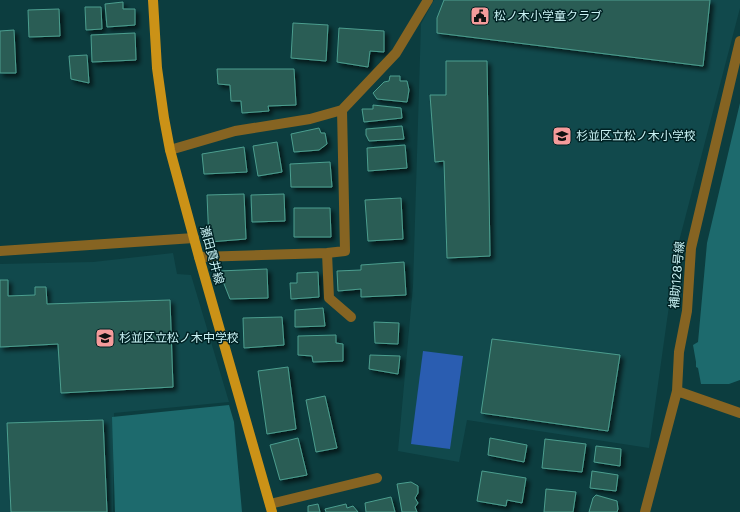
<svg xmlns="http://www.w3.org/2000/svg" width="740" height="512" viewBox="0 0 740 512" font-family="Inter,'Noto Sans JP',sans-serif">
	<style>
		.built { fill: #11494c }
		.green { fill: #1d6a6d }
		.water { fill: #2a5db1 }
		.building { fill: #295d54; stroke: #4c9e8f; filter: url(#shadow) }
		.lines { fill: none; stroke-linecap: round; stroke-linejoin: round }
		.minor { stroke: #866422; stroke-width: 10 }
		.major { stroke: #cb9217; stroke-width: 10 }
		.labels { text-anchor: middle; stroke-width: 3; stroke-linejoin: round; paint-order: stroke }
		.poi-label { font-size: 12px; fill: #c9f2f4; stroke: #002224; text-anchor: start }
		.street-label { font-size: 12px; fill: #c9f2f4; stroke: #002224 }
	</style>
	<defs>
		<filter id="shadow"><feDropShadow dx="3.5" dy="3.5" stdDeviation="2" flood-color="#0009"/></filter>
	</defs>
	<rect width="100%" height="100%" fill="#0c3d3f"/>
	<path class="built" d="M434,0H740V8L677,249L649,448L467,420L459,462L398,451L413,286L421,24Z
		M173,253L177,274L191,275L229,402L114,413L113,512H0V264L93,262Z"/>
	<path class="green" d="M740,103V380L729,384H701L698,368L696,367V362L693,345L698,342L707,243Z
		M229,405L234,422L242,512H115L112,417Z"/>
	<path class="water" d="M423,351L463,356L450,449L411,444Z"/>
	<path class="building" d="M444,0H710L703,66L437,33V18Z
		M123,2V9H135V25L107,27L105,4Z
		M85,7H101L102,29L86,30Z
		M59,9L60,36L29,37L28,10Z
		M293,23L328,25L326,61L291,58Z
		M339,28L384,31V52L370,51L368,67L337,62Z
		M14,30L16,73H0V31Z
		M135,33L136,60L92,62L91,35Z
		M87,55L89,83L71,79L69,56Z
		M446,61H487L490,256L447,258L444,161L435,162L430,95H446Z
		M217,69H294L296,105L268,106L269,111L242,113L241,101H231L230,85L218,84Z
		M390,76H400V81H407L409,90L407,102L377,99L373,93L384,82L389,81Z
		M373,105L401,108L402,118L364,122L362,109H373Z
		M402,126L404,139L369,141L366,135V129Z
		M319,128L321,133H325L327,144L319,150L294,152L291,134Z
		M277,142L282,172L258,176L253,146Z
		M405,145L407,168L368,171L367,148Z
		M244,147L247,172L204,174L202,154Z
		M330,162L332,187H291L290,164Z
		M244,194L246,239L209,242L207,195Z
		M284,194L285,221L252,222L251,195Z
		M401,198L403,239L368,241L365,200Z
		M294,208H330L331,237H294Z
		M404,262L406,295L361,297V289L338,291L337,271L361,270V265Z
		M267,269L268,298L230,299L219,271Z
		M318,272L319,297L291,299L290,283H297V273Z
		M0,280H8V296L35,295V287H46L47,304L170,300L173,387L61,393L58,344L0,347Z
		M323,308L325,326L295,327V310Z
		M282,317L284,345L244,348L243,318Z
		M374,322L399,323L398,344L375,343Z
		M336,335V343L343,344V361L313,362L312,356L298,355V336Z
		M492,339L620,355L608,431L481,413Z
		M370,355L400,356L398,374L369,369Z
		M288,367L296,429L267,434L258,371Z
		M325,396L337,448L316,452L306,400Z
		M103,420L107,512H11L7,423Z
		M298,438L307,475L280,480L270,445Z
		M490,438L527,445L524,462L488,455Z
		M545,439L586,444L582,472L542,468Z
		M596,446L621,449L620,466L594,462Z
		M482,471L526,478L522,503L507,500L506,506L477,501Z
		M592,471L618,475L616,491L590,488Z
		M411,482L418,486V493L415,498L418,503L415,507L417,512H402L397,484Z
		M546,489L576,492L573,512H544Z
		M596,495L617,501L618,509L617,512H589L593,498Z
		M391,497L395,512H366L365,503Z
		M318,504L320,512H308V506Z
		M346,504L347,508L353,506L358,512H326L325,509Z"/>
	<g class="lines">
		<path class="minor" d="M170,150L235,131L310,119L342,110L396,53L428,0
			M0,251L194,238
			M327,253L329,298L351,317
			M199,257L327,253L345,251L342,110
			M677,391L740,413
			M270,504L377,478
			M645,512L677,391L679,352L687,311L691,248L740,41"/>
		<path class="major" d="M153,0L157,68L164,118L170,150L199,257L272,512"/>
	</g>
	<defs>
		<g id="civic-square" transform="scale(1)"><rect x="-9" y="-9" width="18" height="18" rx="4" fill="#f59b9b" stroke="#002224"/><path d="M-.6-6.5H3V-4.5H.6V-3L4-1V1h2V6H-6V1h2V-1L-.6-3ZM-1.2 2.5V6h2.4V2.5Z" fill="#111"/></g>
		<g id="school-square" transform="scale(1)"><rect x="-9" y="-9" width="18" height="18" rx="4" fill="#f59b9b" stroke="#002224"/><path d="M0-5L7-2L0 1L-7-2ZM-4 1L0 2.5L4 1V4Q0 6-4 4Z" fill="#111"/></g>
	</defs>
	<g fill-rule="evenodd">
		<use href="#civic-square" x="480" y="16"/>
		<use href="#school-square" x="562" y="136"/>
		<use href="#school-square" x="105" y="338"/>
	</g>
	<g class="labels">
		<g class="poi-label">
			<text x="494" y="20">松ノ木小学童クラブ</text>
			<text x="576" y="140">杉並区立松ノ木小学校</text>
			<text x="119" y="342">杉並区立松ノ木中学校</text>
		</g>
		<g class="street-label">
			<text transform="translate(212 255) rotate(75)" y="4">瀬田貫井線</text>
			<text transform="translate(677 275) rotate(-85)" y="4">補助128号線</text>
		</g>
	</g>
</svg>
